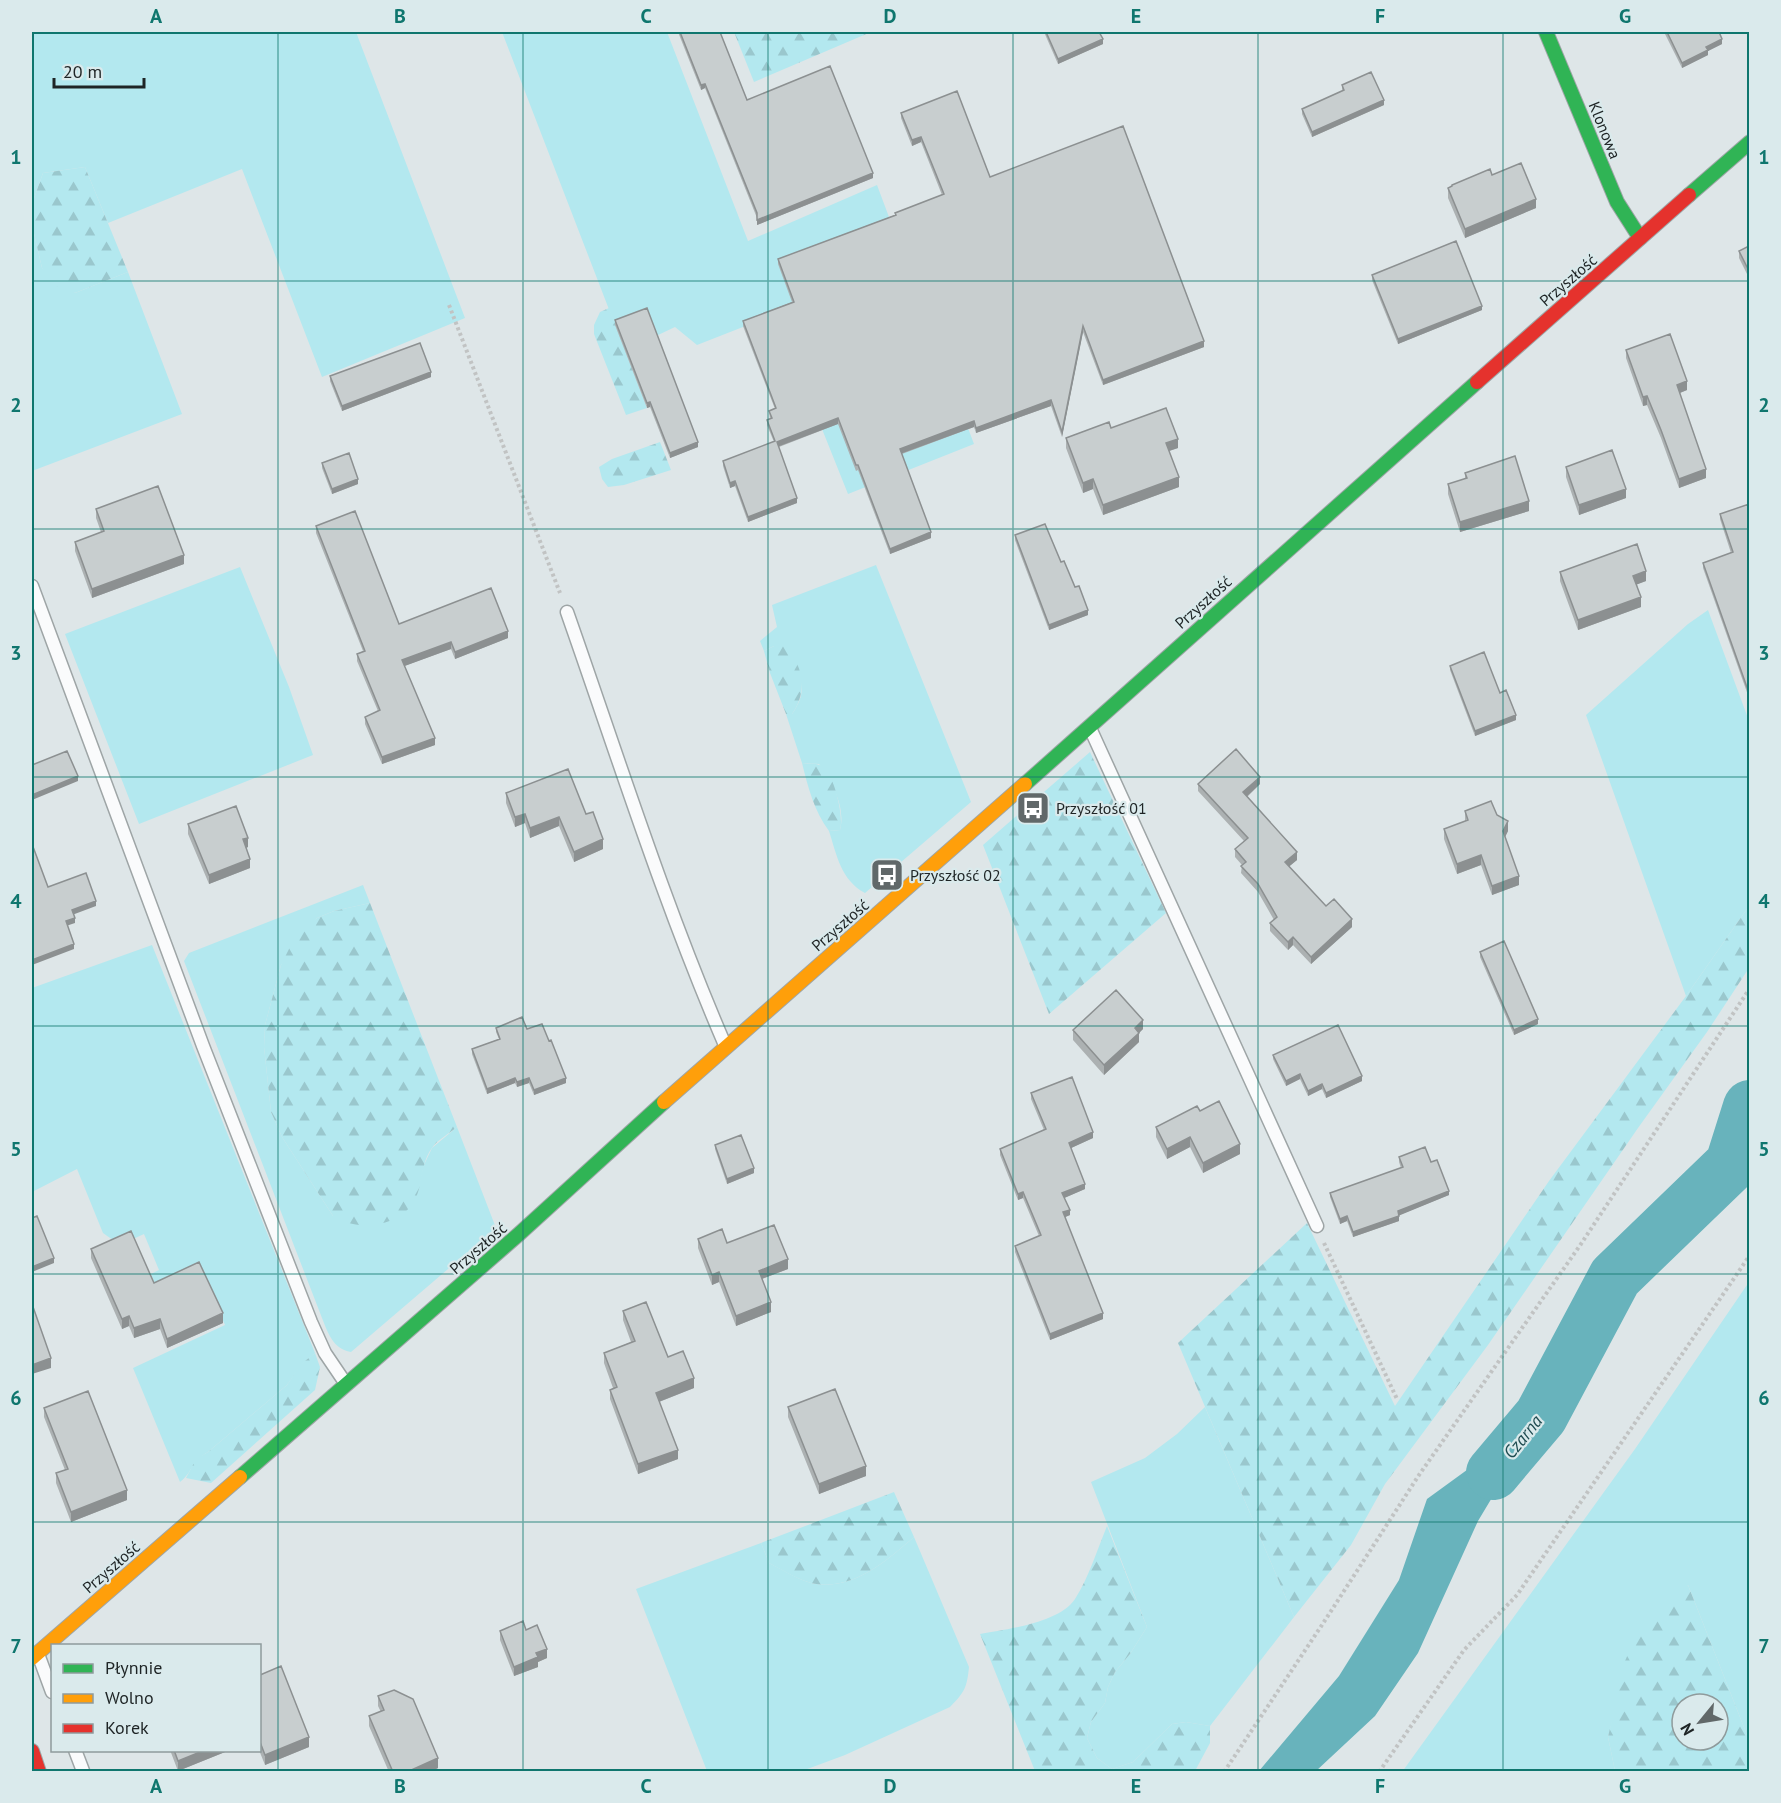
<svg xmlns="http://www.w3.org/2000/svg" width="1781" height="1803" viewBox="0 0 1781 1803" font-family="'PT Sans',sans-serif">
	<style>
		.grass { fill: #b3e8ef }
		.forest { fill: url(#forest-firs); fill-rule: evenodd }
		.water { fill: #68b3bc }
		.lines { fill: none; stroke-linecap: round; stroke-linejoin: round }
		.river { stroke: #68b3bc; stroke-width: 54 }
		.lane-casing { stroke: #9ea5a6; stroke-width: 15 }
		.fast-casing { stroke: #9ea5a6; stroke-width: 16 }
		.slow-casing { stroke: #9ea5a6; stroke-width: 16 }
		.jam-casing { stroke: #9ea5a6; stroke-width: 16 }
		.path { stroke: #c1c3c3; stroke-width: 4; stroke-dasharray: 3 3; stroke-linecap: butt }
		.lane { stroke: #fafbfc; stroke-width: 12 }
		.fast { stroke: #30b455; stroke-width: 14 }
		.slow { stroke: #ff9f0a; stroke-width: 14 }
		.jam { stroke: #e5322d; stroke-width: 14 }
		.wall { fill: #acb1b2 }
		.shaded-wall { fill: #8c9091 }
		.building { fill: #c8cecf; stroke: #8c9091; stroke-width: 1.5 }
		.grid { fill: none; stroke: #0f766e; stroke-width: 1.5; stroke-opacity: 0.55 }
		.labels { text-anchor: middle; stroke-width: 4.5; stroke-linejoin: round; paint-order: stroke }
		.street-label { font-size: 16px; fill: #1e2425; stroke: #daeaec }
		.poi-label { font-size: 16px; fill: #1e2425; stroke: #daeaec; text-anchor: start }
		.water-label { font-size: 18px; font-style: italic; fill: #1e4b50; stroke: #daeaec }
		.neatline { fill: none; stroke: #0f766e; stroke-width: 2 }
		.grid-label { font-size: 20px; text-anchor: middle; font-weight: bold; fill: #0f766e }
	</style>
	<defs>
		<pattern id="forest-firs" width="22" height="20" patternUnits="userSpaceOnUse" patternTransform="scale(1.5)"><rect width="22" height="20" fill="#b3e8ef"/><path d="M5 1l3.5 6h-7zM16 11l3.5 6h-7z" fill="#9ac7cd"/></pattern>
	</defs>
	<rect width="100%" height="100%" fill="#dee6e8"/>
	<path class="grass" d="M32,32H356L465,318L322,377L242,169L108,223L85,167L43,173L32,204Z
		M502,32H667L748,241L877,185L974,444L848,494L776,314L697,345L675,327L656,336L615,325Z
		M32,225L42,268L75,293L128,272L182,414L32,471Z
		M876,565L971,802L865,893C841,880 837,856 829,831L840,830C846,807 832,782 819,764L802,763L786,714H792C814,682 795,670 774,646L764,651L760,641L777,627L772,605Z
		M240,567L289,687L313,755L139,824L65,634Z
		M1708,610L1749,721V906L1686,996L1586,715L1688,624Z
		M363,885L370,903L334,911L317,918L281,965L265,1025L264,1047L271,1112L282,1137L333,1216L418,1191L423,1167L432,1148L457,1127L496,1228L351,1352C333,1349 328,1333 322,1318L184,961L189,953Z
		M152,945L315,1353L301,1365L287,1385L208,1452C189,1463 194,1471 180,1482L133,1368L225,1325L199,1267L156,1287L151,1274L159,1270L144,1234L120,1245L103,1233L77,1169L32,1192V988Z
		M1749,1282V1740L1688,1585L1616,1707L1608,1737L1615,1771L1402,1772L1635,1449Z
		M1205,1407L1294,1617L1210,1726L1186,1722L1172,1724L1133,1762L1112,1769L1097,1758L1087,1738L1091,1722L1105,1703L1108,1687L1115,1672L1130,1654L1147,1627L1091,1482L1145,1458L1177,1434Z
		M914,1537L969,1667C967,1687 965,1692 950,1707L845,1755L802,1771H707L636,1589L761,1543L769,1563C783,1570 797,1579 811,1583C852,1592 885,1562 914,1537Z"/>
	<path class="forest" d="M734,32H871L754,82Z
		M85,167L128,272L75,293L56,286L42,268L32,225V204L43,173Z
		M609,308L647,408L626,415L594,334V325L600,312Z
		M660,442L671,470L624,485L608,487L602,479L599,467L612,459Z
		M774,646H783C804,664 808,691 792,714H786L770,673L764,651Z
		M1090,752L1166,913L1049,1014L983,845Z
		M802,763C810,764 819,762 825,769C835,779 844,817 840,830L829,831C814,811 808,787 802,763Z
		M370,903L457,1127C449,1134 437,1140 432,1148C419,1165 424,1190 411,1206C393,1228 356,1231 333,1216L282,1137L271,1112L264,1047L265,1025L281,965L292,943L317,918L334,911Z
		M1749,906V968L1707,1032L1638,1128L1488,1345L1385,1484L1351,1545L1294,1617L1178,1343L1307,1223L1395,1406L1549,1181L1686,996Z
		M315,1353L320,1367L315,1390L211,1483L186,1478L196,1459L208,1452L287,1385L300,1365Z
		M894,1492L914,1537C885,1562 852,1592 811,1583C797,1579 782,1570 769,1563L761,1543Z
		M1107,1526L1147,1627L1130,1654L1115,1672L1108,1687L1105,1703L1091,1722L1087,1738L1097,1758L1112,1769L1133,1762L1172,1724L1186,1722L1210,1726V1743L1195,1771H1035L980,1634C1007,1629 1059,1623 1075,1599C1089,1577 1097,1550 1107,1526Z
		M1688,1585L1749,1740V1771H1615L1608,1737L1625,1661L1641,1625ZM1682,1704H1718V1740H1682Z"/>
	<path class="water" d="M1541,1416L1478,1521L1418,1653L1375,1716L1316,1771H1259L1339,1676L1399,1580L1427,1499Z"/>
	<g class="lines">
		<path class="river" d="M1493,1473L1541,1416L1615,1277L1732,1164L1750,1107"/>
		<g class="lane-casing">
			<path id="lane" d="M32,586L203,1046L311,1322L325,1353L346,1384
				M567,612C618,757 664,904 725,1045
				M1090,728L1317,1226
				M38,1654L52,1692
				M75,1750L83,1771"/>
		</g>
		<g class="fast-casing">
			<path id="fast" d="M1546,32L1617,202L1640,238
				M1689,195L1750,142
				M1025,784L1477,382
				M240,1477L519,1234L664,1102"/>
		</g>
		<g class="slow-casing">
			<path id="slow" d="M664,1102L1025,784
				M32,1658L240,1477"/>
		</g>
		<g class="jam-casing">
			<path id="jam" d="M1477,382L1689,195
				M32,1751L39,1772"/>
		</g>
		<path class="path" d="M449,305L560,593
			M1324,1243L1397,1399
			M1224,1772L1322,1625L1419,1475L1581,1244L1750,988
			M1379,1772L1464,1650L1517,1595L1750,1255"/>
		<use href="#lane" class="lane"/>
		<use href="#fast" class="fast"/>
		<use href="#slow" class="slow"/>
		<use href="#jam" class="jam"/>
	</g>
	<path class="wall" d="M678,32H720L747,100L873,178L757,225V218L705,88L701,90Z
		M1044,32H1099L1103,44L1058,64Z
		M1664,32H1719L1722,44L1708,51V55L1682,68Z
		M1342,85L1384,105L1312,137L1302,114V109L1342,91Z
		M901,113L990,177L1204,347L1103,385L1083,332L1062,437L1051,406L976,433L974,427L902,454L931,538L890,554L858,470L856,471L838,424L779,447L797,503L748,522L735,486L730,488L723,466V461L774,442L767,425V420L770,419L769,411L775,409L743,326V321L792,302L778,264V259L895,215V213L942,195L921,142L912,146L901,118Z
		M1448,188L1536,208L1465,238L1448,198Z
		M1749,246V278L1739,258V251Z
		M1372,275L1482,310L1398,344L1372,280Z
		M615,320L698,447L670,458L650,407L647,408L615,325Z
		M1626,350L1687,390L1680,393L1706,478L1679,488L1661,438L1647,405L1643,406L1626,358Z
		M330,376L431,377L342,411L330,381Z
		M1111,428L1178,448L1169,451L1179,487L1103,515L1093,489L1083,493L1066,448V438Z
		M322,463L358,484L332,494L322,468Z
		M1566,467L1626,498L1579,515L1566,477Z
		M1465,473L1529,511L1460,532L1448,494V484L1465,479Z
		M1749,504V698L1703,568V563L1731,553L1720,519V514Z
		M96,509L184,564L92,598L75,551V542L101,532L96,518Z
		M316,526L399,624L508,638L455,659L451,649L404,666L435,745L382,764L365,724V717L378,711L357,661V654L363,651L316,533Z
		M1015,535L1061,562L1075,587L1088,615L1049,630L1015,540Z
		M1560,572L1646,581L1637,584L1641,607L1578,630L1560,581Z
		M1450,666L1500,693L1516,720L1475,736L1450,670Z
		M1198,784H1260L1247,797L1297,860L1289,866L1326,906L1352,927L1311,964L1293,945L1288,950L1270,931V923L1274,920L1258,892L1241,873L1242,865L1235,857V849L1244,841L1198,791Z
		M506,793L586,814L603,849L574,862L559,826L530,838L525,823L515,827L506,803Z
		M1465,811L1497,815L1508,831L1505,837L1519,885L1492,895L1481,865L1457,874L1444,839V829L1465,822Z
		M188,824L248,847L246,848L250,868L209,884L188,834Z
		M1480,952L1538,1024L1514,1035L1480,957Z
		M496,1028L527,1029L566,1083L534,1095L529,1083L517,1087L515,1083L487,1094L472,1054V1049L499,1039L496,1032Z
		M1143,1029L1139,1033V1042L1104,1075L1073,1040V1030Z
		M1273,1055L1362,1081L1326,1098L1322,1089L1308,1096L1300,1079L1286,1086L1273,1059Z
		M1031,1093L1093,1138L1071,1148L1085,1189L1064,1198L1070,1215L1065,1217L1103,1319L1050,1340L1015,1252V1246L1039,1236L1023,1198L1018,1200L1000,1155V1149L1044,1130L1031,1099Z
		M1200,1111L1240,1154L1203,1173L1190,1147L1167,1159L1156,1137V1127Z
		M715,1145L754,1173L727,1184L715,1149Z
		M1399,1157L1431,1162L1449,1195L1399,1215V1221L1353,1237L1347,1221L1340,1224L1330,1197V1193L1401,1168L1399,1162Z
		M698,1239L727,1243L788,1269L762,1279L771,1312L736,1326L719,1282L712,1285L698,1248Z
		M91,1249L154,1283L223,1323L167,1348L160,1329L134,1338L129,1326L122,1329L91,1258Z
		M623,1311L668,1357L694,1388L659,1402L678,1459L638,1474L610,1399V1390L613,1388L604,1363V1353L631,1342L623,1320Z
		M788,1407L866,1476L819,1494L788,1417Z
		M44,1408L127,1500L71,1522L56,1483V1473L65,1470L44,1417Z
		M526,1630L547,1658L538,1662V1667L514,1676L500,1640V1631Z
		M260,1675L309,1747L265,1765L259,1750Z
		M378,1696L438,1768L430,1772H389L369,1726V1716L381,1712L378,1706Z
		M170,1750H230L178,1771Z"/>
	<path class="shaded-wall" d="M1103,39V44L1058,64V59Z
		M1722,39V44L1708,51V55L1682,68V63L1706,47Z
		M705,84V88L701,90V85Z
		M1384,100V105L1312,137V132Z
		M921,137V142L912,146V140Z
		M873,173V178L757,225V220Z
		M1536,199V208L1465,238V229Z
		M1482,306V310L1398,344V339Z
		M1083,326V332L1062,437V432Z
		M1204,341V347L1103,385V380Z
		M431,372V377L342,411V406Z
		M1687,381V390L1677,394V385Z
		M1647,396V405L1643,406V397Z
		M1051,400V406L976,433V428Z
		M650,402V407L647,408V403Z
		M838,418V424L777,447V442Z
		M974,421V427L900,454V449Z
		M1178,439V448L1166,452V443Z
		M698,442V447L670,458V453Z
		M1706,469V478L1679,488V479Z
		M1179,477V487L1103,515V505Z
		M358,479V484L332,494V489Z
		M1093,479V489L1083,493V483Z
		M735,481V486L730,488V483Z
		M1626,489V498L1579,515V505Z
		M797,498V503L748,522V517Z
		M1529,501V511L1460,532V522Z
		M931,532V538L890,554V549Z
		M184,555V564L92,598V589Z
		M1646,571V581L1633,586V576Z
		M1641,597V607L1578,630V620Z
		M1088,610V615L1049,630V625Z
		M508,631V638L455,659V652Z
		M451,642V649L402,667V660Z
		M1516,715V720L1475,736V731Z
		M435,738V745L382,764V757Z
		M78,776V781L32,800V795Z
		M1260,777V784L1243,800V792Z
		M525,814V823L515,827V817Z
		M559,817V826L530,838V828Z
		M1508,821V831L1503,841V831Z
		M248,838V847L243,849V839Z
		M603,839V849L574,862V852Z
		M1297,852V860L1285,870V862Z
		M1481,855V865L1457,874V864Z
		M250,859V868L209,884V875Z
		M1519,876V885L1492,895V886Z
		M96,901V906L72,915V910Z
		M75,918V923L66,926V921Z
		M1352,919V927L1311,964V957Z
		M1293,937V945L1288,950V942Z
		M74,944V949L32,965V960Z
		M1538,1019V1024L1514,1035V1030Z
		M1143,1020V1029L1139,1033V1042L1104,1075V1065L1135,1028Z
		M1300,1074V1079L1286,1086V1081Z
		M1362,1076V1081L1326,1098V1093Z
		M515,1078V1083L487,1094V1089Z
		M529,1078V1083L517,1087V1082Z
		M566,1078V1083L534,1095V1090Z
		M1322,1084V1089L1308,1096V1091Z
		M1093,1132V1138L1069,1149V1143Z
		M1190,1137V1147L1167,1159V1149Z
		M1240,1144V1154L1203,1173V1163Z
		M754,1168V1173L727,1184V1179Z
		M1085,1184V1189L1062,1199V1193Z
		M1449,1191V1195L1398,1216V1211Z
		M1023,1192V1198L1018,1200V1194Z
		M1070,1210V1215L1063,1218V1212Z
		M1347,1216V1221L1340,1224V1219Z
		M1399,1216V1221L1353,1237V1232Z
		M54,1258V1263L32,1272V1267Z
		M788,1259V1269L759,1280V1271Z
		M719,1272V1282L712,1285V1275Z
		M771,1302V1312L736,1326V1316Z
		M223,1313V1323L167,1348V1339Z
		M1103,1313V1319L1050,1340V1334Z
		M129,1316V1326L122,1329V1319Z
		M160,1319V1329L134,1338V1328Z
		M51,1358V1368L32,1374V1365Z
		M694,1378V1388L656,1403V1393Z
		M678,1450V1459L638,1474V1464Z
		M866,1466V1476L819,1494V1484Z
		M127,1490V1500L71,1522V1512Z
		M547,1649V1658L538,1662V1667L514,1676V1667L536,1653Z
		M309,1737V1747L265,1765V1755Z
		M205,1750H230L178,1771V1761Z
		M438,1758V1768L430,1772H407Z"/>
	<path class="building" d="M680,32H720L747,100L830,66L873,173L757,220V213L705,84L701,85Z
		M1046,32H1099L1103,39L1058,59Z
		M1667,32H1719L1722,39L1706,47L1708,50L1682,63Z
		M1371,72L1384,100L1312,132L1302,109L1344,90L1342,85Z
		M957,91L990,177L1123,126L1204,341L1103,380L1083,326L1062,432L1051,400L976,428L974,421L900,449L931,532L890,549L858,465H856L838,418L777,442L797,498L748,517L735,481L730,483L723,461L775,441L767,420L772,418L769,411L776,408L743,321L794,302L778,259L896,215L895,213L944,194L921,137L912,140L901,113Z
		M1521,163L1536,199L1465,229L1448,188L1452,186V185L1490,169L1492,175Z
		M1456,241L1482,306L1398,339L1372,275Z
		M1749,246V271L1739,251Z
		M647,308L698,442L670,453L650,402L647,403L615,320Z
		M1670,334L1687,381L1677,385L1706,469L1679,479L1661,430L1647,396L1643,397L1626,350Z
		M420,343L431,372L342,406L330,376Z
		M1166,408L1178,439L1166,443L1179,477L1103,505L1093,479L1083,483L1066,438L1109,422L1111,428Z
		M1612,450L1626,489L1579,505L1566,467Z
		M349,453L358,479L332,489L322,463Z
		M1515,456L1529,501L1460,522L1448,484L1467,478L1465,473Z
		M158,486L184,555L92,589L75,542L104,531L96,509Z
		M1749,504V693L1703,563L1733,552L1720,514Z
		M355,511L399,624L491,588L508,631L455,652L451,642L402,660L435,738L382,757L365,717L380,710L357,654L365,651L316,526Z
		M1045,524L1061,562L1064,561L1075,587L1079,586L1088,610L1049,625L1015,535Z
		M1637,544L1646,571L1633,576L1641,597L1578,620L1560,572Z
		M1484,652L1500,693L1506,690L1516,715L1475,731L1450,666Z
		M1236,749L1260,777L1243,792L1297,852L1285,862L1326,906L1334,899L1352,919L1311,957L1293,937L1288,942L1270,923L1277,917L1258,884L1241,866L1246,862L1235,849L1248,838L1198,784Z
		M67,751L78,776L32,795V765Z
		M568,769L586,814L593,812L603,839L574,852L559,817L530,828L525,814L515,817L506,793Z
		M1491,801L1497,815L1508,821L1503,831L1519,876L1492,886L1481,855L1457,864L1444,829L1468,820L1465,811Z
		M236,806L248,838L243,839L250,859L209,875L188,824Z
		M32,844L48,887L86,873L96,901L72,910L75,918L66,921L74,944L32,960Z
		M1504,941L1538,1019L1514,1030L1480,952Z
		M1116,990L1143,1020L1135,1028L1139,1033L1104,1065L1073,1030Z
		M522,1017L527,1029L542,1024L549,1041L551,1040L566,1078L534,1090L529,1078L517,1082L515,1078L487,1089L472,1049L500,1039L496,1028Z
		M1338,1025L1362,1076L1326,1093L1322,1084L1308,1091L1300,1074L1286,1081L1273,1055Z
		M1072,1077L1093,1132L1069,1143L1085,1184L1062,1193L1070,1210L1063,1212L1103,1313L1050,1334L1015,1246L1041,1235L1023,1192L1018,1194L1000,1149L1046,1129L1031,1093Z
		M1219,1101L1240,1144L1203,1163L1190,1137L1167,1149L1156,1127L1197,1106L1200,1111Z
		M741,1135L754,1168L727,1179L715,1145Z
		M1425,1147L1431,1162L1437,1160L1449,1191L1398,1211L1399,1216L1353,1232L1347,1216L1340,1219L1330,1193L1403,1167L1399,1157Z
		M37,1216L54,1258L32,1267V1218Z
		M774,1225L788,1259L759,1271L771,1302L736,1316L719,1272L712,1275L698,1239L722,1229L727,1243Z
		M131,1231L154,1283L199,1262L223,1313L167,1339L160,1319L134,1328L129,1316L122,1319L91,1249Z
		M646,1302L668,1357L683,1351L694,1378L656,1393L678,1450L638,1464L610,1390L617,1387L604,1353L635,1341L623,1311Z
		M32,1304L51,1358L32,1365Z
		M835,1389L866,1466L819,1484L788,1407Z
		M88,1391L127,1490L71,1512L56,1473L68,1469L44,1408Z
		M523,1621L526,1630L537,1625L547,1649L536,1653L538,1657L514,1667L500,1631Z
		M281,1666L309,1737L265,1755L260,1742V1675Z
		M394,1690L413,1699L438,1758L407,1772H393L369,1716L384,1710L378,1696Z
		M174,1750H205L178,1761Z"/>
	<path class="grid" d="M278,32V1772M523,32V1772M768,32V1772M1013,32V1772M1258,32V1772M1503,32V1772M32,281H1750M32,529H1750M32,777H1750M32,1026H1750M32,1274H1750M32,1522H1750"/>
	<defs>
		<g id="bus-square" transform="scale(1.725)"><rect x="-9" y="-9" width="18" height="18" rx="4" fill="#616869" stroke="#daeaec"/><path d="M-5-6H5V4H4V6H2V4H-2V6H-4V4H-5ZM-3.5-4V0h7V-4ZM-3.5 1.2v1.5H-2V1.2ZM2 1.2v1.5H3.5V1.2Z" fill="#fff"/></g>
	</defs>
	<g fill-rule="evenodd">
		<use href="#bus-square" x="1033" y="808"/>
		<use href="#bus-square" x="887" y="875"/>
	</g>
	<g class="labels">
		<g class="street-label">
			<text transform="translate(1605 130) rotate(68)" y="6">Klonowa</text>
			<text transform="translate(1568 280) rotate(-41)" y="6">Przyszłość</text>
			<text transform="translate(1203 602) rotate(-42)" y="6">Przyszłość</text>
			<text transform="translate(840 925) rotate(-41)" y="6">Przyszłość</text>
			<text transform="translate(478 1248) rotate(-41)" y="6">Przyszłość</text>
			<text transform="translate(111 1567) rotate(-41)" y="6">Przyszłość</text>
		</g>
		<g class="poi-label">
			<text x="1056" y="814">Przyszłość 01</text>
			<text x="910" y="881">Przyszłość 02</text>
		</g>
		<g class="water-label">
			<text transform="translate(1523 1437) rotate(-51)" y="6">Czarna</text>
		</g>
	</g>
	<rect width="1781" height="1803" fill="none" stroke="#daeaec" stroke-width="66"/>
	<rect x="51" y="1644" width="210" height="108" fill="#daeaec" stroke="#8f9b9c" stroke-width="1.5"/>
	<rect x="63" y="1664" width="30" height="9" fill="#30b455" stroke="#8f9b9c" stroke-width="1.5"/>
	<text x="105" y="1674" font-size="18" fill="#1e2425">Płynnie</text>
	<rect x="63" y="1694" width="30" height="9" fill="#ff9f0a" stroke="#8f9b9c" stroke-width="1.5"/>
	<text x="105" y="1704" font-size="18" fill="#1e2425">Wolno</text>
	<rect x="63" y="1724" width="30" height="9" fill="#e5322d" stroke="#8f9b9c" stroke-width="1.5"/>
	<text x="105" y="1734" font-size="18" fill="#1e2425">Korek</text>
	<g transform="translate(1700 1722) rotate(240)"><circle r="28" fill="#daeaec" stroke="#8f9b9c" stroke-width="1.5"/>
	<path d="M0-4.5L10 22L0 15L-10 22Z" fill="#616869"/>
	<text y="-9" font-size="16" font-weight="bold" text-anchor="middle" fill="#1e2425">N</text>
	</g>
	<path d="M54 78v9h90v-9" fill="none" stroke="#1e2425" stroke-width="3"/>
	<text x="63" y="78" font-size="18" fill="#1e2425" stroke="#daeaec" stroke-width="4.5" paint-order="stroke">20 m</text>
	<rect x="33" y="33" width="1715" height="1737" class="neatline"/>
	<g class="grid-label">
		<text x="156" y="23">A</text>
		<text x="400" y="23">B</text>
		<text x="646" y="23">C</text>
		<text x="890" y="23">D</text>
		<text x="1136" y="23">E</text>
		<text x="1380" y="23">F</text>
		<text x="1625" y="23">G</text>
		<text x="16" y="164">1</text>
		<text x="1764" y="164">1</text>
		<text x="16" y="412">2</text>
		<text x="1764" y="412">2</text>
		<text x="16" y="660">3</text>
		<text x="1764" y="660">3</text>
		<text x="16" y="908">4</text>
		<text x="1764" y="908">4</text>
		<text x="16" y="1156">5</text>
		<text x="1764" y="1156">5</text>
		<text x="16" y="1405">6</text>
		<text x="1764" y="1405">6</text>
		<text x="16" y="1653">7</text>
		<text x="1764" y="1653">7</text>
		<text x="156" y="1793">A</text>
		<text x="400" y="1793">B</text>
		<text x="646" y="1793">C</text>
		<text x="890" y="1793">D</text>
		<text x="1136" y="1793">E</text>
		<text x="1380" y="1793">F</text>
		<text x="1625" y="1793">G</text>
	</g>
</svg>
